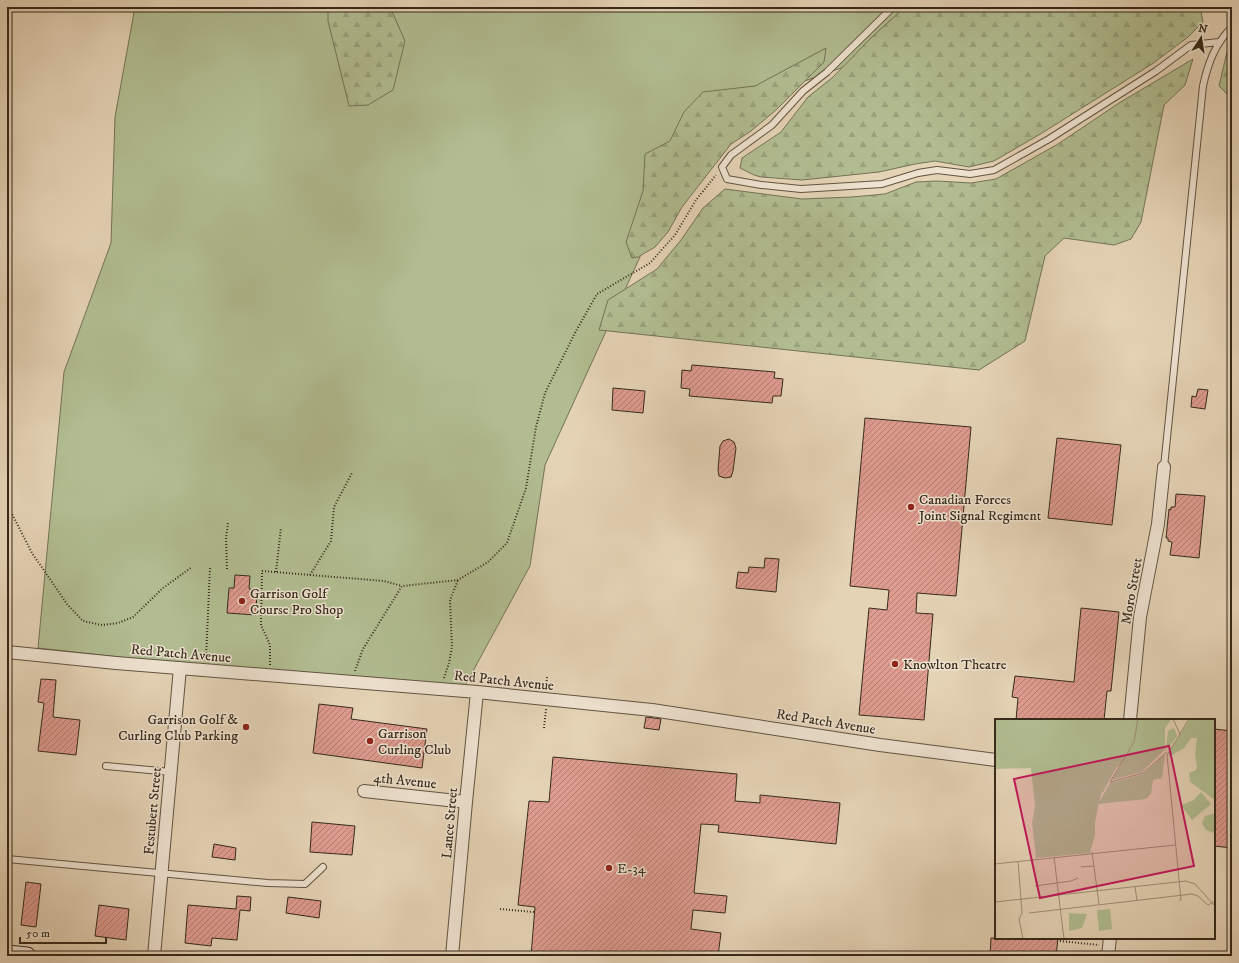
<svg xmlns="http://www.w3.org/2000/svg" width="1239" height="963" viewBox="0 0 1239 963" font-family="'IM FELL DW Pica',serif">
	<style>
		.grass { fill: #b1bd91; stroke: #747356 }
		.forest { fill: url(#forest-firs); stroke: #747356 }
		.building { fill: url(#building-hatch); stroke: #36291a }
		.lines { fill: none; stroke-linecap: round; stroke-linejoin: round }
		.lane-casing { stroke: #625441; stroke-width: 8 }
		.street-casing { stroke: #625441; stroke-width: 14 }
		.secondary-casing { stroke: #36291a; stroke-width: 19 }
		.path { stroke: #36291a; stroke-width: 2; stroke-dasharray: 1 2; stroke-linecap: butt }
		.lane { stroke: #eee2d0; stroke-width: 6 }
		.street { stroke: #eee2d0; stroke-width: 12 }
		.secondary { stroke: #eee2d0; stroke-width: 17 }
		.poi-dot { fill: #8f2418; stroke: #eee2d0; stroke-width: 1.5 }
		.labels { text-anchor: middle; stroke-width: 3; stroke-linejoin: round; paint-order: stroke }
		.poi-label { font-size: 14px; fill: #36291a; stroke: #eee2d0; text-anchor: start }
		.street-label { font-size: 14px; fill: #36291a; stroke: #eee2d0 }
		.inset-road { fill: none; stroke: #9f8f78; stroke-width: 1 }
		.view { fill: #c2185b; fill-opacity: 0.15; stroke: #c2185b; stroke-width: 2 }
		.inset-edge { fill: none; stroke: #36291a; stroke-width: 2 }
	</style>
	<defs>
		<pattern id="forest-firs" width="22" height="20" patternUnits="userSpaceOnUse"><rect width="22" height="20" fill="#b1bd91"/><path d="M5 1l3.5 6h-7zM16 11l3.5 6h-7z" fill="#99a27c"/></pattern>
		<pattern id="building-hatch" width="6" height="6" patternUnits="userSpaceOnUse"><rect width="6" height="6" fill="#de9b8f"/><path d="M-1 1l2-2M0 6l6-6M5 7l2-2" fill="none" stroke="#b57e74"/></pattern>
	</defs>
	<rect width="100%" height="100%" fill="#e5d3b6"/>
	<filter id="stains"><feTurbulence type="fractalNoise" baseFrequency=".005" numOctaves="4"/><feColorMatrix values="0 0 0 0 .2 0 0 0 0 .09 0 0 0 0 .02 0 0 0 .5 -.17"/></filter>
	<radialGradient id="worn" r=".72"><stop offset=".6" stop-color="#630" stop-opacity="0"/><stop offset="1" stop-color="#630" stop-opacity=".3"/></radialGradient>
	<path class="grass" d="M135,7H926L883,53L746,102L655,224L545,465L530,566L460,695L38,648L64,372L111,243L115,117Z"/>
	<path class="forest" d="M328,7H390L405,41L393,90L368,105L349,106L328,21Z
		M905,7H1200L1203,22L1188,37L1152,64L1042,133L994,161L969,167L935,161L915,164L879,172L802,180L761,177L754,175L740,168L742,158L781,132L808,97L833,77L872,37Z
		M1232,46V95L1229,96L1219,86L1227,52Z
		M826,48L824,62L776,110L751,131L731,144L682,207L668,232L655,247L638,257L632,258L626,242L643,191L645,154L670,141L684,112L703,92L755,86Z
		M1193,59L1185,85L1164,105L1141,222L1131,239L1114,245L1064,238L1045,256L1025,341L979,370L599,330L608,300L657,269L681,240L703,208L725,189L802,199L852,197L885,194L916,182L937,181L971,183L996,179L1058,144L1119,103Z"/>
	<path class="building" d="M692,365L775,372L774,378L783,379L781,396H773L772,403L689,396L690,389L681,388L682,370L691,371Z
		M613,388L645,391L643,413L612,410Z
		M1198,389L1208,390L1205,409L1191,407L1192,396L1196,397Z
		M865,418L971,427L956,596L917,593L916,613L933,614L924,720L859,715L869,608L887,610L889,590L850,586Z
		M1057,438L1121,445L1112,525L1048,518Z
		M729,439L734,442L736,448L733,471L731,477L725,478L719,476L718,470L720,446L723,441Z
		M1176,494L1205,496L1199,558L1170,555L1172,542L1168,541V538H1166L1169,509L1171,510V507H1175Z
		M765,558L779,559L776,592L736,588L738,572L748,573L749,567L764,568Z
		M235,575L250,576L249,589L257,590L256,615L227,613L229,588H234Z
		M1081,608L1119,612L1111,691H1107L1104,720H1016L1018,698L1012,697L1015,676L1074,682Z
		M41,679L56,680L53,717L80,720L76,755L38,751L44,703L38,702Z
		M319,704L353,708L351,719L427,729L422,768L313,753Z
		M646,717L661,719L659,730L644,728Z
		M1214,729L1232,731V848L1214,846Z
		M553,757L737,774L735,801L760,803V795L840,803L836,844L718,832L719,825L701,824L694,893L727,896L725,913L693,910L691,929L721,933L718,956H531L535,907L518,905L529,801L549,802Z
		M312,822L355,826L352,855L310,852Z
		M214,844L236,848L235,860L212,857Z
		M26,882L41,884L36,927L21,925Z
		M237,896L251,897L250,911L240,910L237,940L212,938L211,946L185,943L188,905L236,909Z
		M288,897L321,901L319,918L286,913Z
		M99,905L129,909L126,940L95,936Z
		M991,938H1058L1056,956H990Z"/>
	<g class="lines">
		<g class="lane-casing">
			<path id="lane" d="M893,7L827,72L803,91L772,125L731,155L722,167L727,179L761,185L801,189L882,184L918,173L937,170L970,174L994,170L1049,139L1156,71L1191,45L1219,42
				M1164,467L1203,86C1208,63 1215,44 1232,27
				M106,766L171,772
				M7,859L268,883L305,884L323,867"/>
		</g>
		<g class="street-casing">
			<path id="street" d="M7,652L116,663L477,692L652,710L880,745L996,760
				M1130,720L1140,617L1158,524L1164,467
				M364,791L466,802
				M154,956L180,668
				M452,956L466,802L477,692
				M1108,956L1110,938"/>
		</g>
		<g class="secondary-casing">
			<path id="secondary" d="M7,954L27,956"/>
		</g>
		<path class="path" d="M7,507L12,514L32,553L67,604L83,621L102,625L118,623L133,617L163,588L192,567
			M227,569L226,538L228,523
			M276,572L281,528
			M310,575L331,541L334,507L352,473
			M206,659L210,568
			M270,665V645L261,625L262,571L384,581L402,586
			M355,671L363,649L402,586L458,580L488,562L507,543L526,488L536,427L545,393L576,331L597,294L650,263L675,235L696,200L716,175
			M444,678L449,663L452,647L450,600L458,580
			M546,687L547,677
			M544,728L546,709
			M500,909L534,912
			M1060,941L1099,945"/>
		<use href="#lane" class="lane"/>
		<use href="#street" class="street"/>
		<use href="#secondary" class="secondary"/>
	</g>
	<g class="poi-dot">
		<circle cx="911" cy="507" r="4"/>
		<circle cx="242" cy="601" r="4"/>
		<circle cx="895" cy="664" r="4"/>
		<circle cx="246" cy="727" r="4"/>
		<circle cx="370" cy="741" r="4"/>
		<circle cx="609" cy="868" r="4"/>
	</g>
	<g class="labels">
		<g class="poi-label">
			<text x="919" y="504">Canadian Forces<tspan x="919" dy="16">Joint Signal Regiment</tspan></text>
			<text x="250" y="598">Garrison Golf<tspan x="250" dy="16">Course Pro Shop</tspan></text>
			<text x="903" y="669">Knowlton Theatre</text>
			<text x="238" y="724" text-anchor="end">Garrison Golf &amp;<tspan x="238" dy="16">Curling Club Parking</tspan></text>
			<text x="378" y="738">Garrison<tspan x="378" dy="16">Curling Club</tspan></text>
			<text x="617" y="873">E-34</text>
		</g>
		<g class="street-label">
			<text transform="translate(1131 591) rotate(-80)" y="5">Moro Street</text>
			<text transform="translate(181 653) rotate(5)" y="5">Red Patch Avenue</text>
			<text transform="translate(504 680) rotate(6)" y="5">Red Patch Avenue</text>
			<text transform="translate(826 721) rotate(9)" y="5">Red Patch Avenue</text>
			<text transform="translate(405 780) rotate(6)" y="5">4th Avenue</text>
			<text transform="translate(152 811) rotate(-85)" y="5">Festubert Street</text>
			<text transform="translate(449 823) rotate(-85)" y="5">Lance Street</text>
		</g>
	</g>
	<g transform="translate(995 719)">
		<rect width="220" height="220" fill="#e5d3b6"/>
		<path d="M0,0H148L145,20L131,43L115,52L107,70L100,103V116L95,134L41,139L37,104L40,87L36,49L0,50ZM206,73L216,85L197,101L186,86L199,81ZM115,190L117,210L104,212L102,191ZM74,194L92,195L87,209L74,212Z" fill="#b1bd91"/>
		<path d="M28,0H59L54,6L58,13L81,25L86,21L77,14L85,4L94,0H115L117,6L92,32L87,27H71L72,40L68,50L71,60L66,63L57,38L52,34V53L48,47L47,29L57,33L58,25L51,16L42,19L26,13L22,8ZM144,0H177L170,9V30L147,53L116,61L142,23ZM195,0H220V81L195,63L194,54L201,51L202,47L200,36L202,19H196L189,29L174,38V33ZM179,9L182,17L175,27H171L173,12ZM170,35L167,59L158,61L156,75L151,80L103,85L115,64L148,55ZM124,44L108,73L105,75L104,62L109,52ZM220,94V124L219,114L211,111L207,104L210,97Z" fill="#b1bd91"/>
		<path class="inset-road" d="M143,0L139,23L115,63L148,54L172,33M178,0L185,15M97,133L104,185M59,138L69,220M23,142L27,194L24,200L28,220M0,145L180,126M86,148L99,147M40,167L76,162L83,159M140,168L142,181M184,181H186L172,36L194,0M0,183L191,162L200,165L220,187M34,194L197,175L203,177L213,186L220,182"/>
		<path class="view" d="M174,27L199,147L45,179L19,60Z"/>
		<rect width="220" height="220" class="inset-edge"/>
	</g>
	<rect width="1239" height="963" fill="none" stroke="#e5d3b6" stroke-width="24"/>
	<rect x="8" y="8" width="1223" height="947" fill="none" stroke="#36291a" stroke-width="2"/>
	<rect x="12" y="12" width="1215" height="939" fill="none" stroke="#36291a"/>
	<g transform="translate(1201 38) rotate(12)" stroke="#eee2d0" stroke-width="3" paint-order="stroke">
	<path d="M0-3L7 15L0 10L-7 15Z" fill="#36291a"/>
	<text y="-6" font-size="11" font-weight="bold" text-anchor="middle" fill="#36291a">N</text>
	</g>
	<path d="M20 937v6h86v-6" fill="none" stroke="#36291a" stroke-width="2"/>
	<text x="26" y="937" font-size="12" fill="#36291a" stroke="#eee2d0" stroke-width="3" paint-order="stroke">50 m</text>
	<rect width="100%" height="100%" filter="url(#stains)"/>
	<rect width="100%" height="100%" fill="url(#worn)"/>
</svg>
